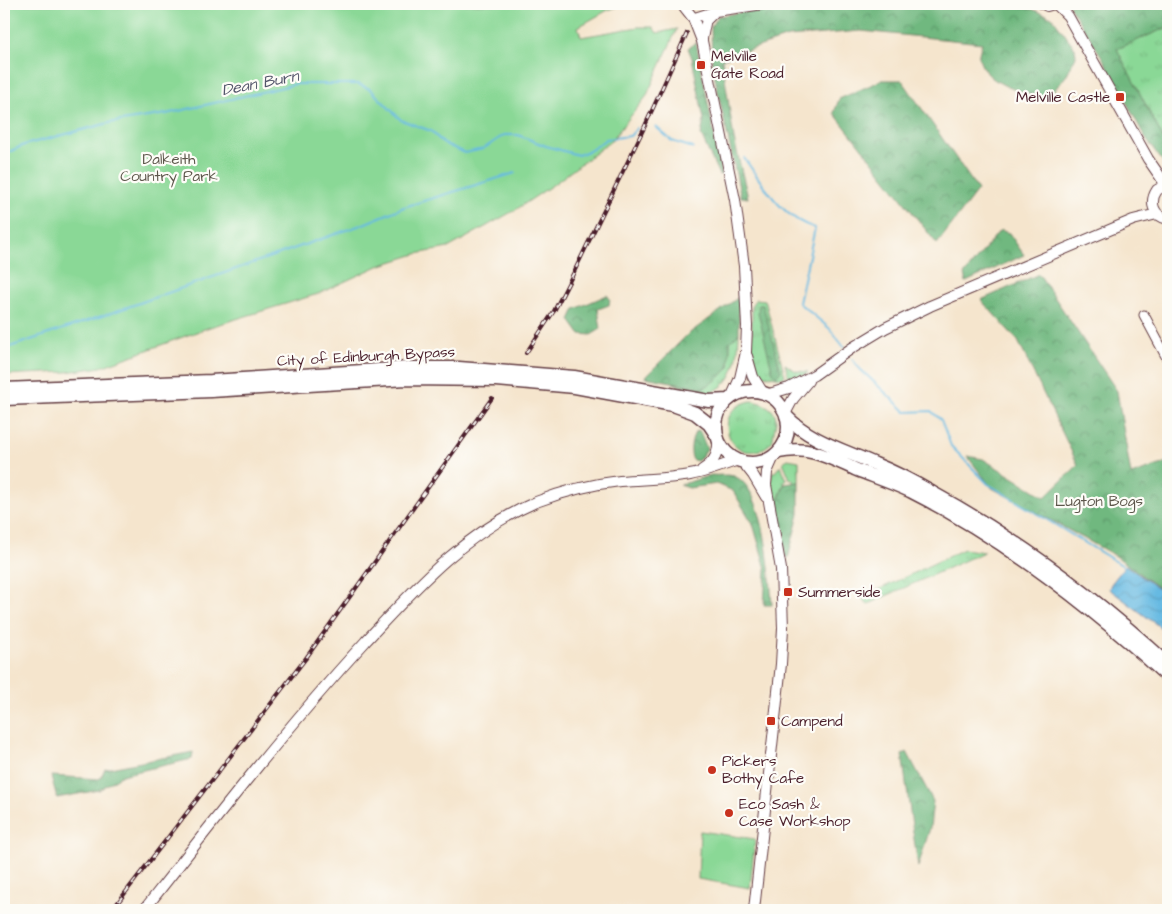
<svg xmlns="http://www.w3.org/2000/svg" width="1172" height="914" viewBox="0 0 1172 914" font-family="'Architects Daughter',sans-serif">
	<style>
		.grass { fill: url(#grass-tufts); stroke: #6a7c60 }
		.forest { fill: url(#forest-crowns); stroke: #5c6c55 }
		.green { fill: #8ad896; stroke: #6a7c60 }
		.water { fill: url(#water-waves); stroke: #586c86 }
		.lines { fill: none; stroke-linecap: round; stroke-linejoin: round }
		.stream { stroke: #66bae2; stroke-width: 2 }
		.minor-casing { stroke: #643d43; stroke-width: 11 }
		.major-casing { stroke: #643d43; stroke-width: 12 }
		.highway-casing { stroke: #643d43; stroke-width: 15 }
		.minor { stroke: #fff; stroke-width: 9 }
		.major { stroke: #fff; stroke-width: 10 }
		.highway { stroke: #fff; stroke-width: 12 }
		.rail-casing { stroke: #4a1f2b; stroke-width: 4 }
		.rail { stroke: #fdfcf7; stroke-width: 2; stroke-dasharray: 5.5; stroke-linecap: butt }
		.poi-dot { fill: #c8321e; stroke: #fdfcf7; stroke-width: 2 }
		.labels { text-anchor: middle; stroke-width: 4.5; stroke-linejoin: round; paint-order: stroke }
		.poi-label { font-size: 15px; fill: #4a1f2b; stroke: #fdfcf7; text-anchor: start }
		.park-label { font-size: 15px; fill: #5d564b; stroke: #fdfcf7 }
		.street-label { font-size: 15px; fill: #4a1f2b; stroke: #fdfcf7 }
		.water-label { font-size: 16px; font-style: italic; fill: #54556b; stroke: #fdfcf7 }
	</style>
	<defs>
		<pattern id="grass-tufts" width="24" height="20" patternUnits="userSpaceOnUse" patternTransform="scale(1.25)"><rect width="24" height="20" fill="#8ad896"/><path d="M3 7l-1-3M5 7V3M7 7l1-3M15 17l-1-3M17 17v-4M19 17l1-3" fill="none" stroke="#79b981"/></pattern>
		<pattern id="forest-crowns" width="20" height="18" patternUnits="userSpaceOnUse" patternTransform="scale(1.25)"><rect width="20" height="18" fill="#6fb87f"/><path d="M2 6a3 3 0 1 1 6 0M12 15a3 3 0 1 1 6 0" fill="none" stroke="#5d9568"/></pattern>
		<pattern id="water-waves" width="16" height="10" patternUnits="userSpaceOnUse" patternTransform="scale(1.25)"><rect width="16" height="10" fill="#66bae2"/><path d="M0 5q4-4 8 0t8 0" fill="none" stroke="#5a9fc2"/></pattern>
	</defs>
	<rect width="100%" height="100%" fill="#fdfcf7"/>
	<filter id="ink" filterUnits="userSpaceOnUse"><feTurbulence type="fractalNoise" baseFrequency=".02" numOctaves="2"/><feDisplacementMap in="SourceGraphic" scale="10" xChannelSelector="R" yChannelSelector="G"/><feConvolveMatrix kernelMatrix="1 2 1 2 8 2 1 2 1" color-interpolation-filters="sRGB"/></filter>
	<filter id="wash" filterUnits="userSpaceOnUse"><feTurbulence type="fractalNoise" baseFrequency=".0096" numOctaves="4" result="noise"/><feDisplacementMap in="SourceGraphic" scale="20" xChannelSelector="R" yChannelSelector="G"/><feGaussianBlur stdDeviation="1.12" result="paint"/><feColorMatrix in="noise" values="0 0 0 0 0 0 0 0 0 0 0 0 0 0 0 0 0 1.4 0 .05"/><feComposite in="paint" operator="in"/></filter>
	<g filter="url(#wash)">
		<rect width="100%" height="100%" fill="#f5e5cd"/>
		<path class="grass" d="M1168,27V148L1116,49Z
			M756,299L765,300L785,376L782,378L757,374L752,347V304Z
			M739,333C738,353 737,378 718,389C714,391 711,393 707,393C695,394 684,388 673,383L703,388L729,367L730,342Z
			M785,364L796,371L808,372L786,386L788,375Z
			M751,401C761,402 776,408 776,420C776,424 773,435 773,439C772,444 766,447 762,449C729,464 709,410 751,401Z
			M788,459L799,461V482L793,483V480L790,479L783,462Z
			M781,465L786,479L777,503L771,485L772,472H775Z
			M964,549L984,552L868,604L861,598Z"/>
		<path class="forest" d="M798,4H977L1032,9L1052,17L1075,48L1076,56L1066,76L1052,93L1039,98C1018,90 985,84 979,58C978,54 981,47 982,43L861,31L788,37L722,59L734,139L748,198L741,197L712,65L711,26L718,16Z
			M1068,4H1168V27L1117,49L1168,148V164L1164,163L1146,139L1102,57Z
			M696,42L722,174L719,175L701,135L704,120L692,58L688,48Z
			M882,80H902L978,190L937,244L834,113L839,99Z
			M1000,230L1009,233L1024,255L966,282L964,275Z
			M1039,274L1117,391L1131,475L1168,462V595L1116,556L992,488L967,456L983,459L1045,497L1078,465L1018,341L981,300Z
			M607,295L610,299L609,305L598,309L601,329L591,335L580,334L570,320L575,309Z
			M739,297V333L730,342L729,367L718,379L704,388L645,377L687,335Z
			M759,305H763L781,371L777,376L773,374L758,312Z
			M696,431L700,432L707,449L698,461L693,460C689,453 691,438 696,431Z
			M711,475C718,476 727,474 734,476C766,488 770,576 772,605H764L766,569L753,524L733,491L717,484L689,488L680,485Z
			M799,482V514L788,558L785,556L777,503L785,484Z
			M193,752L192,759L122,775L99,790L57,798L51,776L100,779L105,769Z
			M907,752L933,801L930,828L918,867L902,755Z"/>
		<path class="green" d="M4,4H622L620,6L608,10L578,27L581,37L638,27H653L657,33L677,29L646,97L611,141L554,184L517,209L448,248L416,254L378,266L318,294L210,327L101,367L67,372L4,375Z
			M700,831L755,839L750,888L698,879Z"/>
		<path class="water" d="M1126,565L1168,596V633L1109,589L1111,584Z"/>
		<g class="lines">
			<path class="stream" d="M656,127L672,141L693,148
				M4,156L9,152L24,145L109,123L166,114L296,84H358L370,89L401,120L431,131L443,143L465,153L483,149L504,135H518L546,146L578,155L591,150L606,139L630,136L637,128
				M744,158C764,185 781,218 815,228L799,303L829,328L844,347
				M4,349L108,314L361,225L404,207L515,173
				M852,359L860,369L906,412L931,411L941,420L951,446L988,484L1125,567"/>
		</g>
	</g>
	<g filter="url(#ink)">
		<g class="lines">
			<g class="minor-casing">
				<path id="minor" d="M693,18L712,12L767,4
					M702,41L706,21L714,13
					M1144,315L1168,360"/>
			</g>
			<g class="major-casing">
				<path id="major" d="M682,4L693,18L702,41L735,200L744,266L747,326L746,352L740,378L731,398
					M1043,4L1047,6L1054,4
					M1056,4L1068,16L1148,159L1166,185
					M1168,184L1157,190C1149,202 1153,216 1168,219
					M747,356L753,377L763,393
					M766,395L789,388L814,375L852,348L885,328L930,306L1133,220L1157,214
					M785,414L793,399L808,381
					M742,461L753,475L766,497
					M702,470C715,462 719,453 718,438
					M144,910C216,818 286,728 365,642C417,586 464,533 536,502C562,492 592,484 620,481C643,479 667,479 690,475C706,472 722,466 738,460
					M754,910L781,664L783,628L781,569L766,485L767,472L775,454"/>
			</g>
			<g class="highway-casing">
				<path id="highway" d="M4,389L211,381L409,368H459L574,377L709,401L728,400
					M716 427a36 36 0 1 1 72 0a36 36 0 1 1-72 0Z
					M4,399L211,391L406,379L497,380L575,387L673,405L695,413L709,424L717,436
					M786,416C810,441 844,450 875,464C895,472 914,482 933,493C1019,540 1096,598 1168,664
					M778,452C811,446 828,457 857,470C875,477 893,483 910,491C1005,539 1090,605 1168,677"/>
			</g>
			<use href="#minor" class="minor"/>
			<use href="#major" class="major"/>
			<use href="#highway" class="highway"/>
			<g class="rail-casing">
				<path id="rail" d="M699,6L700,4
					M526,353L554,311L573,274L644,128L687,33
					M112,910L306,658L492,398"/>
			</g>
			<use href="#rail" class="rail"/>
		</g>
	</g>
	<g class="poi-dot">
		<rect x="696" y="60" width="10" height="10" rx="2.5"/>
		<rect x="1115" y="92" width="10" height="10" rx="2.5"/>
		<rect x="783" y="587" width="10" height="10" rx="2.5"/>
		<rect x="766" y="716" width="10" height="10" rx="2.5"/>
		<circle cx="712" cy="770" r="5"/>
		<circle cx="729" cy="813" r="5"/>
	</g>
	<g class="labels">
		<g class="poi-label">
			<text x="711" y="61">Melville<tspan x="711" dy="17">Gate Road</tspan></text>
			<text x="1110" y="102" text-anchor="end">Melville Castle</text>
			<text x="798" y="597">Summerside</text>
			<text x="781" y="726">Campend</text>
			<text x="722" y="766">Pickers<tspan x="722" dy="17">Bothy Cafe</tspan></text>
			<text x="739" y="809">Eco Sash &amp;<tspan x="739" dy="17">Case Workshop</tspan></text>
		</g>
		<g class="park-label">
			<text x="169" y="164">Dalkeith<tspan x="169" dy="17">Country Park</tspan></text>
			<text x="1099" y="506">Lugton Bogs</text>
		</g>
		<g class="street-label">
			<text transform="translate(366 356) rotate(-3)" y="5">City of Edinburgh Bypass</text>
		</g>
		<g class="water-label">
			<text transform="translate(260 82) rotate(-11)" y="6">Dean Burn</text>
		</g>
	</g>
	<rect width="1172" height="914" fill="none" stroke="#fdfcf7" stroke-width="20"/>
</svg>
